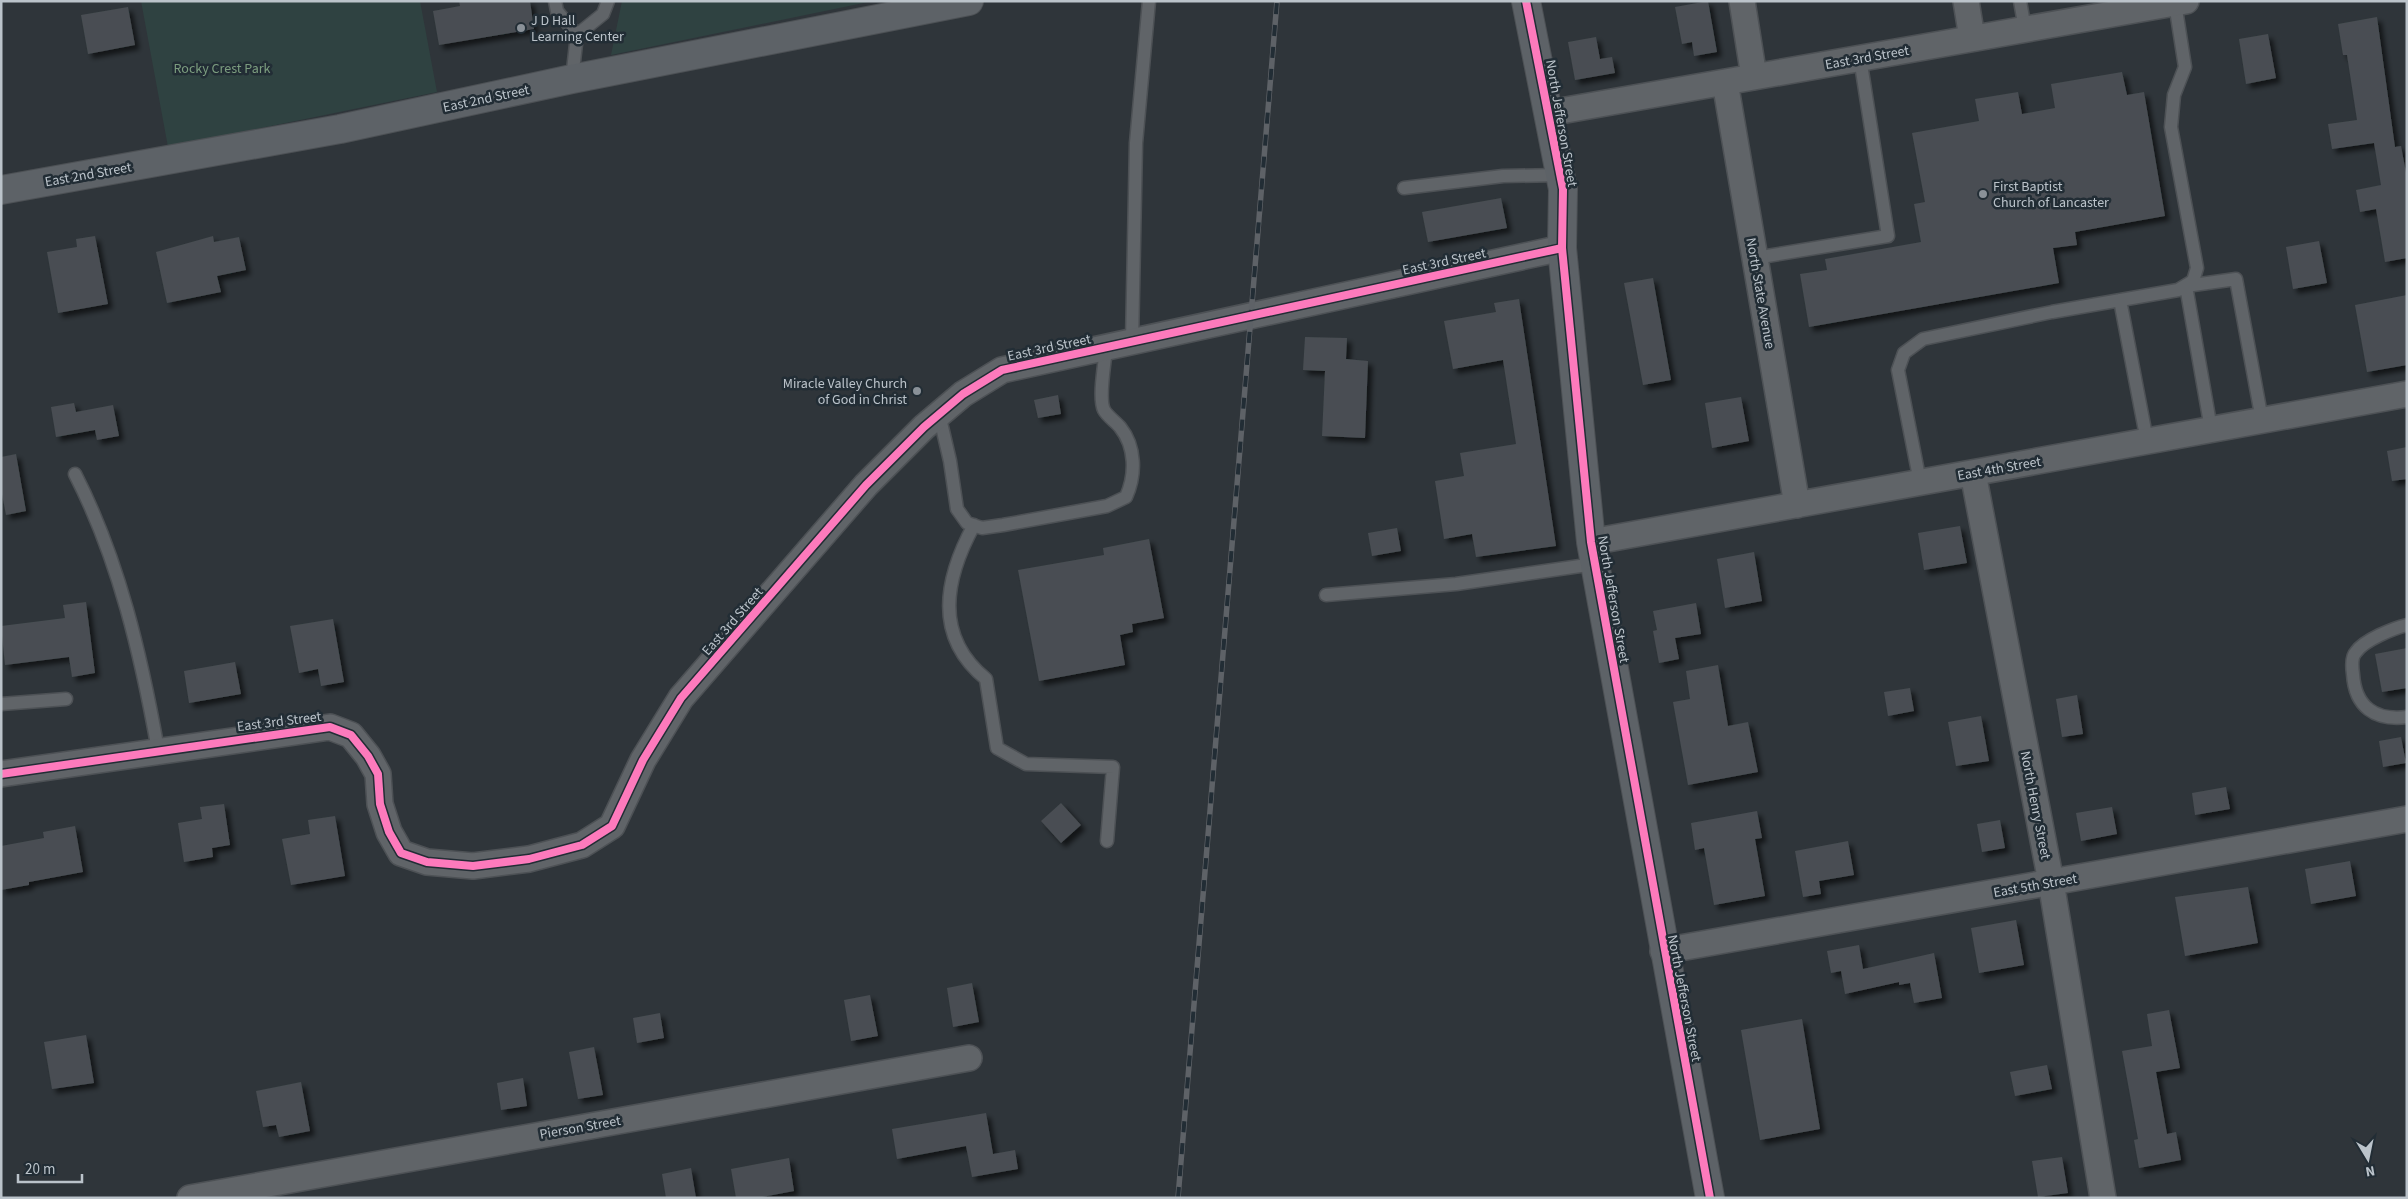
<svg xmlns="http://www.w3.org/2000/svg" width="2408" height="1199" viewBox="0 0 2408 1199" font-family="'Source Sans 3',sans-serif">
	<style>
		.green { fill: #2f4241 }
		.building { fill: #484e52; filter: url(#shadow) }
		.lines { fill: none; stroke-linecap: round; stroke-linejoin: round }
		.lane-casing { stroke: #4d5155; stroke-width: 15 }
		.street-casing { stroke: #4d5155; stroke-width: 28 }
		.secondary-casing { stroke: #4d5155; stroke-width: 30 }
		.lane { stroke: #606468; stroke-width: 12 }
		.street { stroke: #606468; stroke-width: 25 }
		.secondary { stroke: #5d6267; stroke-width: 28 }
		.rail-casing { stroke: #5e6267; stroke-width: 5.5 }
		.rail { stroke: #222d35; stroke-width: 4; stroke-dasharray: 11; stroke-linecap: butt }
		.cycleway-casing { stroke: #222d35; stroke-width: 11 }
		.cycleway { stroke: #fd7abc; stroke-width: 8 }
		.poi-dot { fill: #8a9198; stroke: #222d35; stroke-width: 2 }
		.labels { text-anchor: middle; stroke-width: 5; stroke-linejoin: round; paint-order: stroke }
		.poi-label { font-size: 14px; fill: #bbc3ca; stroke: #222d35; text-anchor: start }
		.street-label { font-size: 14px; fill: #bbc3ca; stroke: #222d35 }
		.park-label { font-size: 14px; fill: #7c9d7f; stroke: #222d35 }
	</style>
	<defs>
		<filter id="shadow"><feDropShadow dx="4.5" dy="4.5" stdDeviation="2.5" flood-color="#0009"/></filter>
	</defs>
	<rect width="100%" height="100%" fill="#2f353a"/>
	<path class="green" d="M141,1H420L437,92L168,147Z
		M622,1H873L611,55Z"/>
	<path class="building" d="M459,1H530L534,29L439,45L433,11L460,6Z
		M1708,1L1717,52L1694,56L1692,42L1682,44L1675,7Z
		M128,7L135,45L88,54L81,15Z
		M2377,17L2395,147L2401,146L2407,178V258L2385,262L2376,209L2360,212L2356,190L2381,185L2374,143L2332,149L2328,124L2357,120L2347,55H2343L2338,24Z
		M2268,34L2276,78L2246,84L2239,39Z
		M1596,37L1600,59L1612,57L1615,73L1575,80L1568,42Z
		M2122,72L2127,95L2144,92L2165,216L2075,232L2077,245L2053,248L2059,283L1809,327L1800,274L1827,270L1825,259L1921,242L1914,204L1925,202L1912,133L1979,121L1975,99L2018,92L2022,114L2055,108L2051,84Z
		M1501,198L1507,228L1428,242L1422,212Z
		M95,236L108,304L58,313L47,252L77,247L76,239Z
		M213,236L214,242L239,237L246,270L217,276L221,292L167,303L156,252Z
		M2319,241L2327,283L2293,289L2286,247Z
		M1653,278L1671,380L1643,385L1624,283Z
		M2407,295V365L2367,372L2355,305Z
		M1519,299L1556,546L1476,557L1472,534L1444,539L1435,481L1464,476L1460,453L1516,444L1503,360L1453,369L1444,321L1496,312L1494,303Z
		M1305,337L1347,338L1346,359L1368,361L1365,438L1322,436L1325,371L1303,370Z
		M1058,395L1061,414L1038,418L1034,400Z
		M1741,397L1749,441L1712,448L1705,403Z
		M74,403L76,412L113,405L119,436L97,440L95,430L56,437L51,407Z
		M2407,447V479L2392,481L2387,451Z
		M16,454L26,511L6,515L1,489V457Z
		M1960,526L1967,563L1924,570L1918,533Z
		M1397,528L1401,551L1372,556L1368,533Z
		M1149,539L1164,618L1132,624L1133,632L1120,635L1125,665L1039,681L1018,570L1104,555L1103,548Z
		M1754,552L1762,601L1725,608L1717,559Z
		M86,602L95,673L72,677L69,657L5,665L1,626L65,618L63,605Z
		M1696,603L1701,634L1675,638L1679,659L1659,663L1653,631L1657,630L1653,611Z
		M333,619L344,682L321,686L318,669L299,673L290,626Z
		M2407,648V688L2382,692L2375,654Z
		M235,662L241,694L189,703L184,671Z
		M1718,665L1728,726L1748,722L1758,772L1688,785L1673,702L1690,699L1686,671Z
		M1910,688L1914,711L1888,716L1884,692Z
		M2077,695L2083,734L2062,737L2056,699Z
		M1981,716L1989,761L1956,766L1948,722Z
		M2401,737L2406,763L2383,767L2379,741Z
		M2226,787L2230,809L2195,815L2192,793Z
		M1061,803L1081,825L1061,843L1041,821Z
		M224,804L230,845L212,848L213,857L184,862L178,823L202,819L200,807Z
		M2112,807L2117,834L2081,841L2076,813Z
		M1757,811L1762,838L1755,839L1765,896L1714,905L1704,848L1695,850L1691,823Z
		M335,816L345,876L291,885L282,839L310,834L308,820Z
		M2000,820L2005,848L1982,852L1977,824Z
		M75,826L83,872L29,882V885L1,890V846L44,838L43,832Z
		M1848,841L1854,875L1819,881L1821,894L1803,897L1795,851Z
		M2350,861L2356,896L2311,904L2305,869Z
		M2248,887L2258,943L2185,956L2175,897Z
		M2016,920L2024,965L1979,973L1971,928Z
		M1859,945L1863,969L1934,953L1942,998L1914,1003L1910,983L1899,985V982L1845,994L1841,971L1831,973L1827,951Z
		M972,983L979,1022L953,1027L947,988Z
		M870,995L878,1036L851,1041L844,1000Z
		M2169,1010L2180,1068L2156,1072L2167,1134L2176,1132L2181,1160L2139,1168L2134,1140L2138,1139L2122,1051L2152,1046L2147,1014Z
		M660,1013L664,1038L637,1043L633,1018Z
		M1802,1019L1820,1129L1760,1140L1741,1030Z
		M86,1035L94,1083L52,1089L44,1042Z
		M594,1047L603,1095L578,1099L569,1052Z
		M2047,1065L2052,1089L2015,1096L2010,1072Z
		M523,1078L527,1106L501,1110L497,1083Z
		M301,1082L310,1131L279,1137L276,1125L263,1127L256,1091Z
		M986,1113L993,1154L1015,1150L1018,1169L972,1177L966,1146L897,1159L892,1129Z
		M2062,1157L2068,1193L2038,1197L2032,1161Z
		M789,1158L794,1191L757,1198H736L731,1169Z
		M691,1168L696,1198H666L662,1174Z"/>
	<g class="lines">
		<g class="lane-casing">
			<path id="lane" d="M555,1L557,11L577,35
				M2020,1L2025,29
				M572,79L577,35L603,14L608,1
				M1404,188L1503,176L1560,175
				M1755,258L1888,236L1860,58
				M2120,300L2147,441
				M1132,342L1136,143L1149,1
				M939,414L950,461L957,509L967,523L982,528L1003,525L1107,506L1126,497C1136,475 1136,447 1120,427C1116,422 1107,416 1104,410C1098,398 1105,362 1106,348
				M2211,429L2186,286L2236,279L2262,420
				M75,474C119,560 141,655 158,750
				M1920,482L1898,370L1904,353L1923,339L2052,312L2178,290L2193,281L2197,268L2171,127L2174,95L2185,67L2175,3
				M974,525C945,578 933,636 986,679L997,748L1026,764L1113,767L1107,841
				M1326,595L1456,584L1594,564
				M2407,625C2394,628 2364,640 2356,652C2351,657 2352,667 2353,674C2355,707 2375,721 2407,717
				M1,704L66,699"/>
		</g>
		<g class="street-casing">
			<path id="street" d="M1742,1L1754,77
				M1966,1L1972,38
				M1725,82L1797,505
				M1549,113L2186,1
				M1973,473L2051,882L2103,1198
				M1591,542L2407,394
				M1,774L330,727L351,735L368,756L378,774L380,804L389,832L401,853L427,862L473,866L529,859L582,845L612,826L643,760L681,698L866,485L924,427L963,394L1002,370L1562,248
				M1663,951L2407,819
				M190,1198L969,1058"/>
		</g>
		<g class="secondary-casing">
			<path id="secondary" d="M1526,1L1563,189L1562,248L1591,542L1710,1198
				M1,190L340,129L572,79L969,1"/>
		</g>
		<use href="#lane" class="lane"/>
		<use href="#street" class="street"/>
		<use href="#secondary" class="secondary"/>
		<g class="rail-casing">
			<path id="rail" d="M1178,1198L1277,1"/>
		</g>
		<use href="#rail" class="rail"/>
		<g class="cycleway-casing">
			<path id="cycleway" d="M1526,1L1563,189L1562,248L1591,542L1710,1198
				M1,774L330,727L351,735L368,756L378,774L380,804L389,832L401,853L427,862L473,866L529,859L582,845L612,826L643,760L681,698L866,485L924,427L963,394L1002,370L1562,248"/>
		</g>
		<use href="#cycleway" class="cycleway"/>
	</g>
	<g class="poi-dot">
		<circle cx="521" cy="28" r="5"/>
		<circle cx="1983" cy="194" r="5"/>
		<circle cx="917" cy="391" r="5"/>
	</g>
	<g class="labels">
		<g class="poi-label">
			<text x="531" y="25">J D Hall<tspan x="531" dy="16">Learning Center</tspan></text>
			<text x="1993" y="191">First Baptist<tspan x="1993" dy="16">Church of Lancaster</tspan></text>
			<text x="907" y="388" text-anchor="end">Miracle Valley Church<tspan x="907" dy="16">of God in Christ</tspan></text>
		</g>
		<g class="street-label">
			<text transform="translate(1867 57) rotate(-10)" y="5">East 3rd Street</text>
			<text transform="translate(486 98) rotate(-12)" y="5">East 2nd Street</text>
			<text transform="translate(1562 123) rotate(80)" y="5">North Jefferson Street</text>
			<text transform="translate(88 174) rotate(-10)" y="5">East 2nd Street</text>
			<text transform="translate(1444 261) rotate(-12)" y="5">East 3rd Street</text>
			<text transform="translate(1761 293) rotate(80)" y="5">North State Avenue</text>
			<text transform="translate(1049 347) rotate(-12)" y="5">East 3rd Street</text>
			<text transform="translate(1999 468) rotate(-10)" y="5">East 4th Street</text>
			<text transform="translate(1614 599) rotate(80)" y="5">North Jefferson Street</text>
			<text transform="translate(732 621) rotate(-49)" y="5">East 3rd Street</text>
			<text transform="translate(279 721) rotate(-7)" y="5">East 3rd Street</text>
			<text transform="translate(2036 805) rotate(79)" y="5">North Henry Street</text>
			<text transform="translate(2035 885) rotate(-10)" y="5">East 5th Street</text>
			<text transform="translate(1685 998) rotate(79)" y="5">North Jefferson Street</text>
			<text transform="translate(580 1127) rotate(-10)" y="5">Pierson Street</text>
		</g>
		<g class="park-label">
			<text x="222" y="73">Rocky Crest Park</text>
		</g>
	</g>
	<rect width="2408" height="1199" fill="none" stroke="#bbc3ca" stroke-width="5"/>
	<g transform="translate(2368 1159) rotate(170)" stroke="#222d35" stroke-width="4" paint-order="stroke">
	<path d="M0-4L9 19L0 12L-9 19Z" fill="#bbc3ca"/>
	<text y="-8" font-size="14" font-weight="bold" text-anchor="middle" fill="#bbc3ca">N</text>
	</g>
	<path d="M18 1174v8h64v-8" fill="none" stroke="#bbc3ca" stroke-width="2.5"/>
	<text x="25" y="1174" font-size="15" fill="#bbc3ca" stroke="#222d35" stroke-width="4" paint-order="stroke">20 m</text>
</svg>
